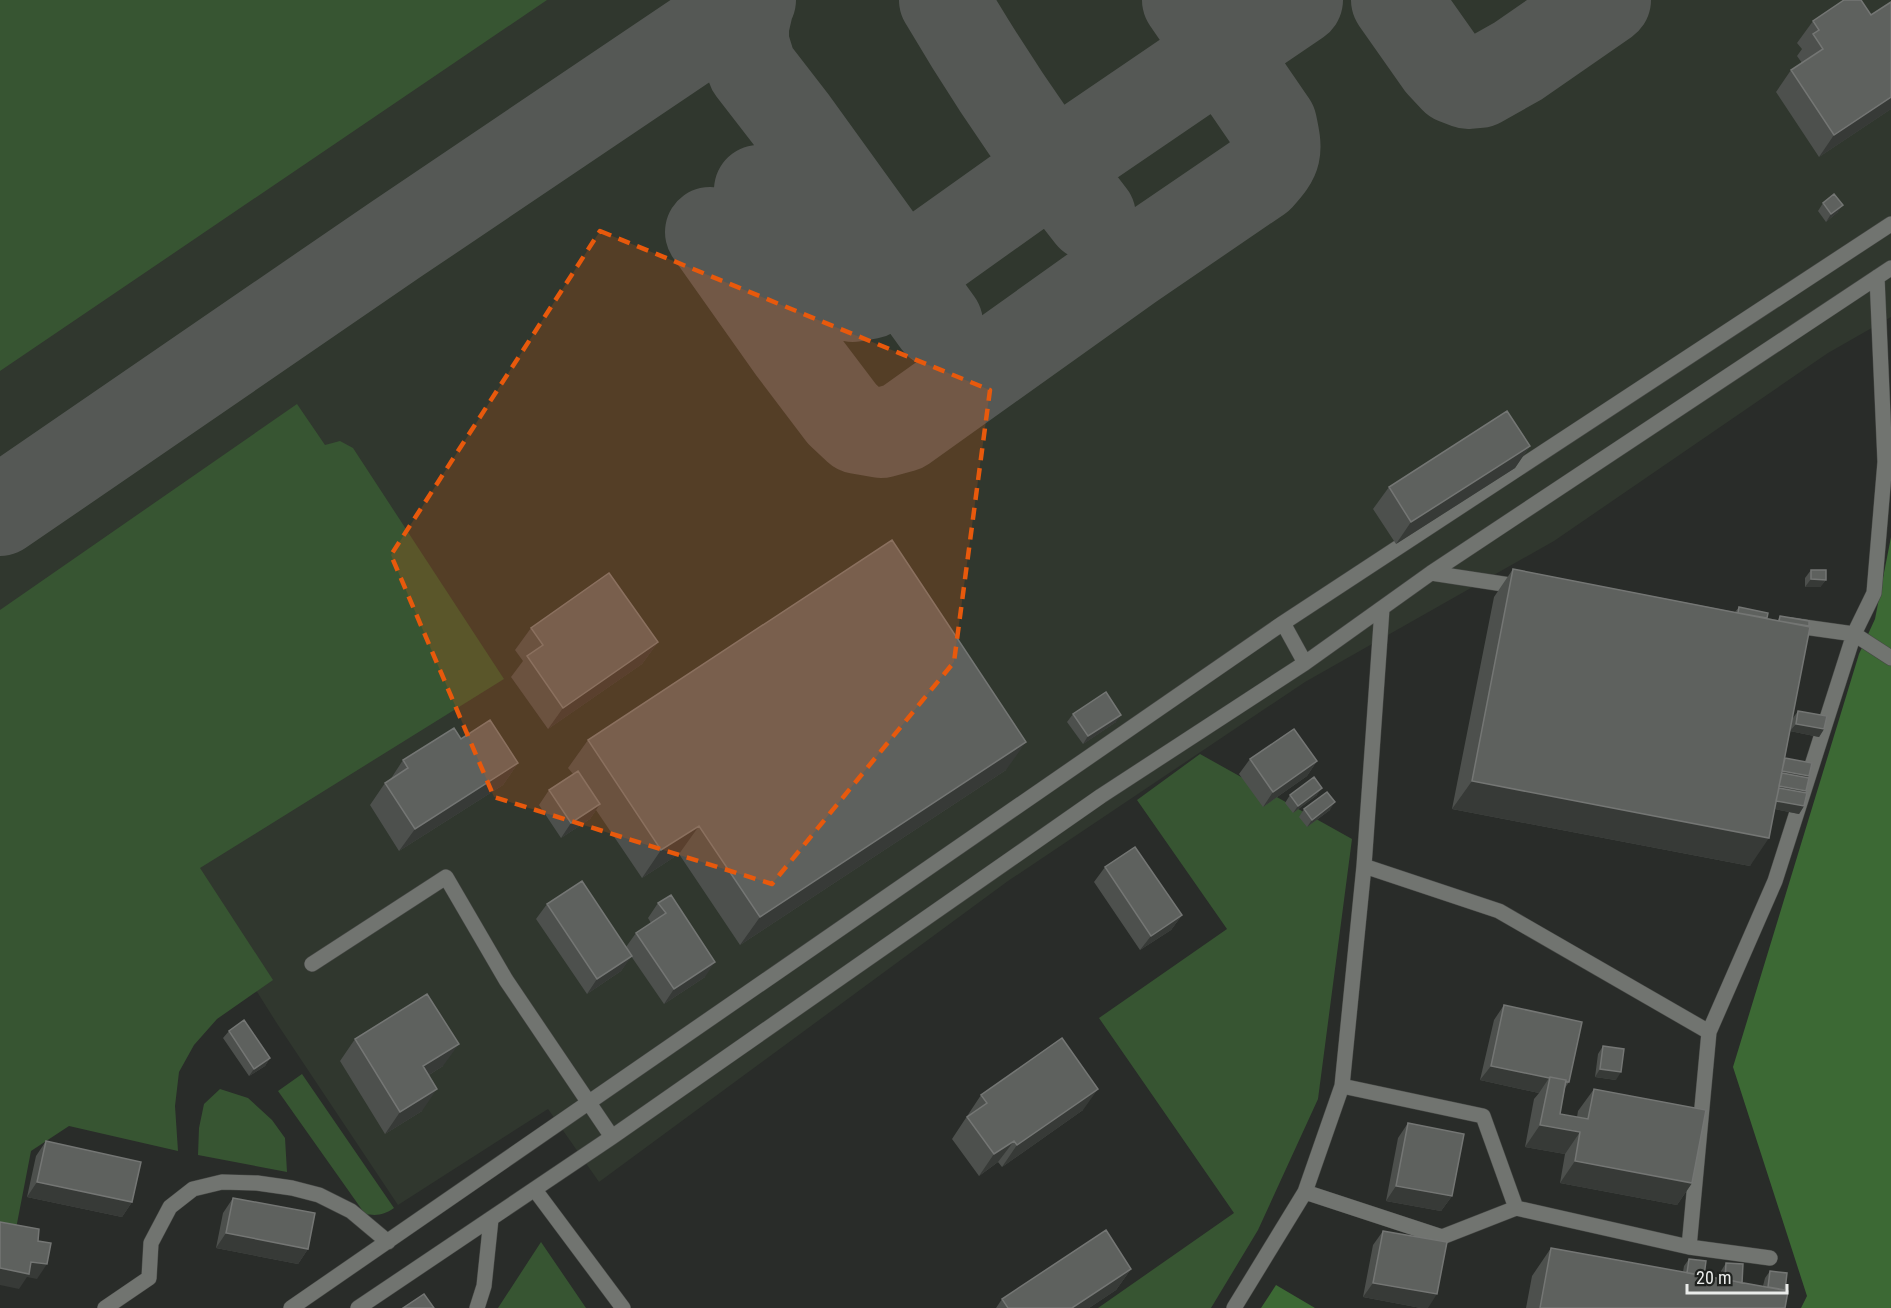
<svg xmlns="http://www.w3.org/2000/svg" width="1891" height="1308" viewBox="0 0 1891 1308" font-family="'Roboto Condensed',sans-serif">
	<style>
		.built { fill: #30372e }
		.green { fill: #375532 }
		.forest { fill: #3c6934 }
		.lines { fill: none; stroke-linecap: round; stroke-linejoin: round }
		.taxiway { stroke: #555855; stroke-width: 90 }
		.service-casing { stroke: #464845; stroke-width: 16 }
		.service { stroke: #717470; stroke-width: 15 }
		.wall { fill: #4d504d }
		.shaded-wall { fill: #373a37 }
		.building { fill: #5e615e; stroke: #747674; stroke-width: 1.5 }
		.marked { fill: #e8590c; fill-opacity: 0.2; stroke: #e8590c; stroke-width: 4.5; stroke-dasharray: 12 8; stroke-linejoin: round }
	</style>
	<rect width="100%" height="100%" fill="#292c29"/>
	<path class="built" d="M0,0H1891V317L1828,353L1554,541L1305,682L1008,881L599,1182L548,1109L398,1205L276,1022L121,775L0,856Z"/>
	<path class="green" d="M0,0H547L0,371Z
		M297,404L325,445L340,441L353,448L504,679L200,868L273,980L217,1019L194,1045L179,1072L175,1106L178,1151L69,1126L31,1151L14,1239L0,1236V610Z
		M1200,754L1352,839L1318,1099L1258,1230L1211,1308H1098L1234,1213L1099,1018L1227,929L1137,800Z
		M302,1074L394,1208C384,1215 377,1216 365,1214L278,1091Z
		M220,1089L248,1098L272,1120L285,1138L287,1172L198,1155L199,1128L204,1104Z
		M541,1242L586,1308H498Z"/>
	<path class="forest" d="M1891,537V1308H1801L1807,1296L1733,1067L1859,654L1875,619Z
		M1276,1285L1315,1308H1261Z"/>
	<g class="lines">
		<path class="taxiway" d="M750,0L744,26V43L752,69L793,122L938,323
			M944,0C988,75 1037,148 1091,216
			M1396,0L1441,64L1455,79L1468,84L1479,83L1518,61L1606,0
			M759,190L816,267L833,288L853,297L870,294L903,274L1053,167L1298,0
			M710,232L792,348L842,414L858,429L881,433L903,427L1130,265L1259,177C1278,156 1278,152 1272,124L1187,0
			M0,511L395,240L751,0"/>
		<g class="service-casing">
			<path id="service" d="M1877,277L1885,462L1874,593L1854,634L1891,658
				M1431,573L1523,587
				M1283,623L1305,663
				M1364,866L1499,911L1709,1032
				M312,964L446,877L506,980L612,1137
				M1342,1086L1483,1116L1516,1208L1689,1247L1770,1258
				M535,1190L623,1308
				M1305,1192L1442,1237L1516,1208
				M1689,1247L1709,1032L1775,881L1854,634L1790,625
				M105,1308L149,1278L151,1243L170,1207L193,1189L222,1182L257,1183L292,1188L319,1195L351,1211L388,1242
				M291,1308L1283,623L1891,224
				M358,1308L612,1137L1101,796L1305,663L1431,573L1891,268
				M477,1308L484,1286L491,1219
				M1234,1308L1305,1192L1342,1086L1364,866L1382,609"/>
		</g>
		<use href="#service" class="service"/>
	</g>
	<path class="wall" d="M1891,2V109L1819,157L1776,92L1791,70L1802,63L1797,56L1802,49L1797,43L1813,21L1871,15Z
		M1823,203L1838,212L1826,222L1818,211Z
		M1530,446L1515,468L1396,544L1373,509L1389,487Z
		M1513,569L1735,612L1739,607L1767,618L1778,620L1780,616L1793,718L1798,711L1824,729L1819,737L1790,731L1785,758L1808,778L1805,793L1804,806L1799,814L1775,809L1750,866L1452,809L1494,597Z
		M1811,570L1826,580L1820,587H1805V578Z
		M531,628L658,642L642,664L548,729L511,677L523,661L515,650Z
		M1073,714L1116,722L1083,744L1067,722Z
		M588,740L1006,770L740,945L679,854L642,878L596,810L590,819L561,838L539,805L549,790L573,774L568,768Z
		M1250,759L1317,761L1307,776L1263,807L1239,774Z
		M403,760L518,763L503,785L399,851L370,805L385,783L390,780Z
		M1290,795H1317L1293,813L1285,803Z
		M1304,809L1330,810L1307,827L1299,817Z
		M1105,867L1182,915L1171,930L1140,950L1094,882Z
		M671,895L705,977L664,1004L631,956L621,971L587,994L536,919L547,904L626,947L636,933L651,923L648,918L658,903Z
		M1504,1005L1569,1082L1565,1088L1560,1114L1577,1117L1578,1111L1594,1089L1692,1183L1677,1205L1560,1183L1565,1154L1525,1147L1534,1099L1539,1093L1480,1080L1494,1020Z
		M229,1031L270,1058L265,1066L249,1076L223,1038Z
		M355,1039L443,1066L429,1075L422,1111L385,1134L340,1061Z
		M1603,1046L1616,1080L1595,1077L1598,1054Z
		M981,1095L1083,1110L1002,1167L998,1162L979,1176L952,1139Z
		M1408,1123L1452,1196L1441,1211L1386,1201L1398,1138Z
		M46,1141L132,1202L122,1217L27,1197L36,1156Z
		M233,1198L308,1249L298,1264L216,1248L223,1213Z
		M1383,1231L1428,1308H1421L1363,1297L1373,1245Z
		M1551,1248L1683,1272L1684,1266L1689,1259L1704,1276L1720,1279L1721,1271L1726,1263L1742,1283L1763,1286L1765,1278L1770,1271L1785,1290V1308H1526L1532,1276Z
		M1131,1269L1116,1290L1089,1308H996L1002,1299Z"/>
	<path class="shaded-wall" d="M1891,97V109L1819,157L1834,135Z
		M1843,205L1838,212L1826,222L1831,214Z
		M1530,446L1515,468L1396,544L1411,522Z
		M1811,579L1826,580L1820,587H1805Z
		M658,642L642,664L548,729L563,708Z
		M1121,715L1116,722L1083,744L1088,736Z
		M1796,724L1824,729L1819,737L1790,731Z
		M1026,742L1006,770L740,945L760,917Z
		M1317,761L1307,776L1263,807L1273,792Z
		M518,763L503,785L399,851L415,829Z
		M1780,771L1809,776L1804,783L1778,779Z
		M1472,781L1769,838L1750,866L1452,809Z
		M1777,786L1806,791L1801,799L1777,794Z
		M1322,788L1317,795L1293,813L1298,806Z
		M1775,801L1804,806L1799,814L1770,808Z
		M1335,802L1330,810L1307,827L1312,820Z
		M600,804L590,819L561,838L571,823Z
		M699,826L679,854L642,878L661,850Z
		M1182,915L1171,930L1140,950L1151,936Z
		M632,956L621,971L587,994L597,979Z
		M715,962L705,977L664,1004L674,989Z
		M459,1044L443,1066L408,1088L423,1066Z
		M270,1058L265,1066L249,1076L254,1069Z
		M1491,1066L1549,1078L1539,1093L1480,1080Z
		M1600,1069L1621,1072L1616,1080L1595,1077Z
		M437,1089L422,1111L385,1134L400,1112Z
		M1098,1089L1083,1110L1002,1167L1017,1145Z
		M1540,1125L1580,1132L1565,1154L1525,1147Z
		M1014,1141L998,1162L979,1176L994,1154Z
		M1575,1161L1692,1183L1677,1205L1560,1183Z
		M37,1182L132,1202L122,1217L27,1197Z
		M1396,1186L1452,1196L1441,1211L1386,1201Z
		M226,1233L308,1249L298,1264L216,1248Z
		M31,1262L47,1264L37,1279L27,1277L19,1289L0,1285V1268Z
		M1131,1269L1116,1290L1089,1308H1072Z
		M1373,1283L1437,1294L1428,1308H1421L1363,1297Z"/>
	<path class="building" d="M1844,0H1861L1871,15L1891,2V97L1834,135L1791,70L1823,49L1813,34L1819,30L1813,21Z
		M1834,194L1843,205L1831,214L1823,203Z
		M1507,411L1530,446L1411,522L1389,487Z
		M892,540L1026,742L760,917L699,826L661,850L588,740Z
		M1513,569L1810,627L1769,838L1472,781Z
		M1811,570H1826V580L1811,579Z
		M609,573L658,642L563,708L527,656L543,645L531,628Z
		M1739,607L1768,613L1767,618L1738,613Z
		M1780,616L1809,621V626L1779,621Z
		M1106,692L1121,715L1088,736L1073,714Z
		M1798,711L1827,716L1824,729L1796,724Z
		M490,720L518,763L415,829L385,783L408,768L403,760L454,728L461,739Z
		M1294,729L1317,761L1273,792L1250,759Z
		M1785,758L1812,763L1809,776L1782,771Z
		M578,771L600,804L571,823L549,790Z
		M1782,773L1809,778L1806,791L1779,786Z
		M1314,777L1322,788L1298,806L1290,795Z
		M1779,788L1807,793L1804,806L1776,801Z
		M1327,792L1335,802L1312,820L1304,809Z
		M1135,847L1182,915L1151,936L1105,867Z
		M582,881L632,956L597,979L547,904Z
		M671,895L715,962L674,989L636,933L666,913L658,903Z
		M427,994L459,1044L423,1066L437,1089L400,1112L355,1039Z
		M1504,1005L1582,1022L1569,1082H1566V1080L1550,1077L1549,1078L1491,1066Z
		M244,1020L270,1058L254,1069L229,1031Z
		M1062,1038L1098,1089L1017,1145L1014,1141L994,1154L967,1117L987,1103L981,1095Z
		M1603,1046L1624,1049L1621,1072L1600,1069Z
		M1550,1077L1566,1080L1560,1114L1588,1119L1594,1089L1706,1110L1692,1183L1575,1161L1580,1132L1540,1125Z
		M1408,1123L1464,1134L1452,1196L1396,1186Z
		M46,1141L141,1162L132,1202L37,1182Z
		M233,1198L315,1213L308,1249L226,1233Z
		M0,1222L39,1229L38,1241L51,1243L47,1264L31,1262L29,1274L0,1268Z
		M1106,1230L1131,1269L1072,1308H1008L1002,1299Z
		M1383,1231L1447,1242L1437,1294L1373,1283Z
		M1551,1248L1788,1291L1785,1308H1540Z
		M1689,1259L1706,1261L1704,1276L1687,1273Z
		M1726,1263L1743,1264L1742,1283L1725,1279Z
		M1770,1271L1787,1273L1785,1290L1768,1287Z
		M424,1294L434,1308H403Z"/>
	<path class="marked" d="M600,231L990,390L954,662L772,884L494,797L391,555Z"/>
	<path d="M1687 1284v9h100v-9" fill="none" stroke="#eaecea" stroke-width="3"/>
	<text x="1696" y="1284" font-size="18" fill="#eaecea" stroke="#1f221f" stroke-width="4.5" paint-order="stroke">20 m</text>
</svg>
